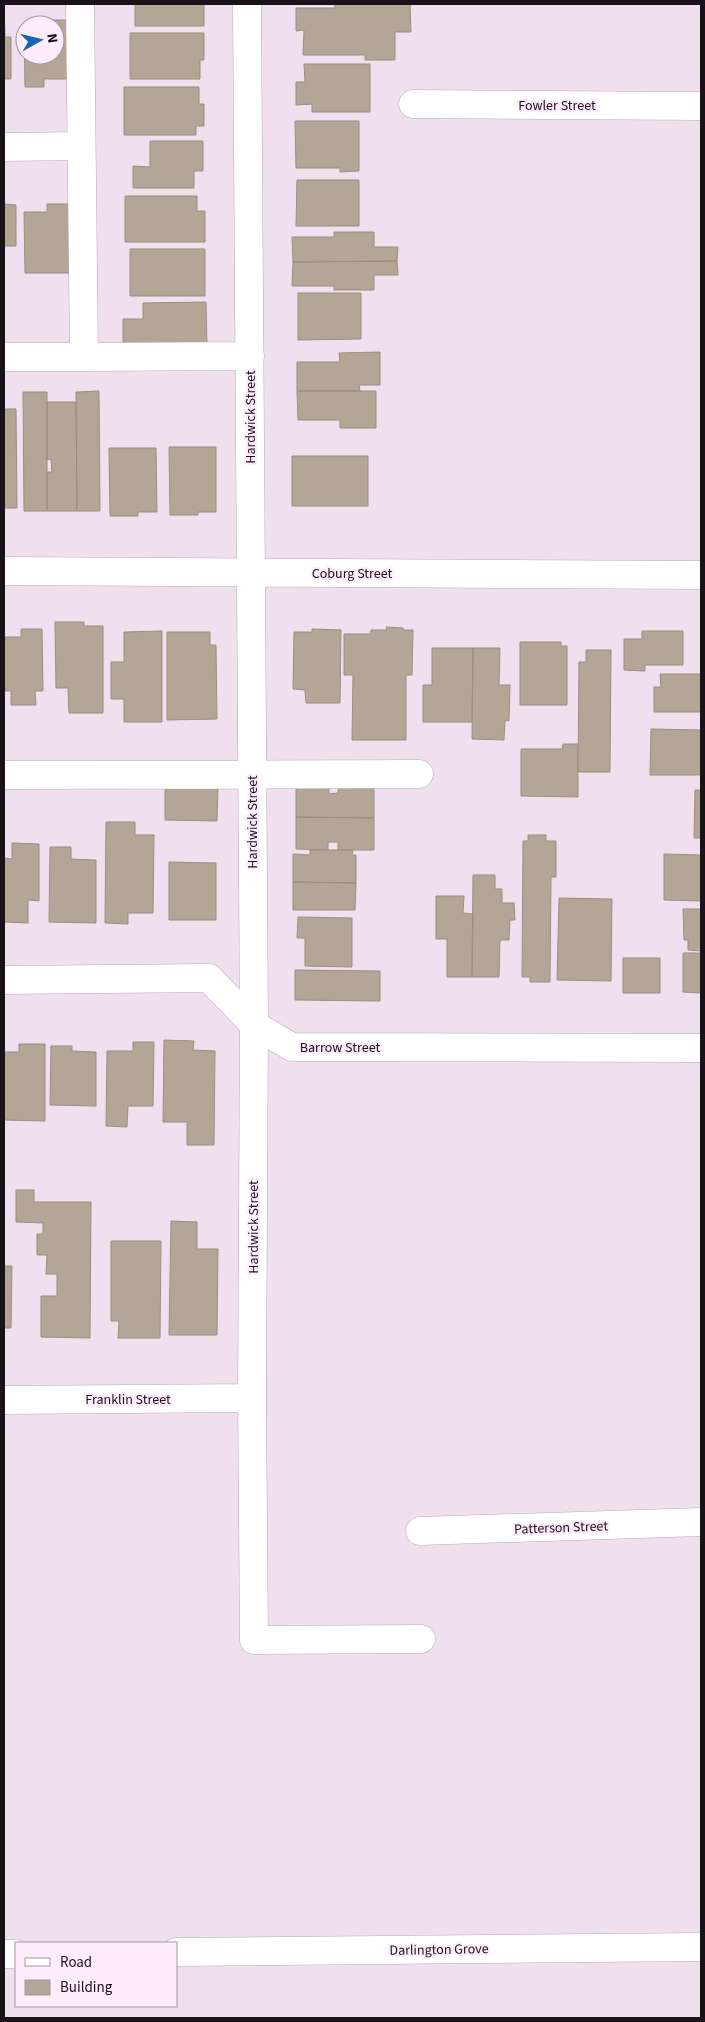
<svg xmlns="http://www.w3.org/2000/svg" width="705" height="2022" viewBox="0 0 705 2022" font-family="'Source Sans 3',sans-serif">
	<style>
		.building { fill: #b4a696; stroke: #9c8e7f; fill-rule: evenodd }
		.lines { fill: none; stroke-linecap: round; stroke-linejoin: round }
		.minor-casing { stroke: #b9a9b8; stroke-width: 29 }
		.minor { stroke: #fff; stroke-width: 28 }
		.labels { text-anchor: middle; stroke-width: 4.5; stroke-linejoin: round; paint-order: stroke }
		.street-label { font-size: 14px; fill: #191319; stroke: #feecfc }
	</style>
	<rect width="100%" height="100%" fill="#f0dfef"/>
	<path class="building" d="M4,4L5,37H11V79H4Z
		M135,4H204V26H135Z
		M335,4H410L411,32H395V60H365V55H303L304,30L296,31V8H335Z
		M51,20H69V79H44V87H25L24,24L51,23ZM25,25H55V55H25Z
		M130,33H204V60H200V79H130Z
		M304,64H370V112H312V104L296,105V82H305Z
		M124,87H199V104H204V126H196V135H124Z
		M295,121H359V171L340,172V168H296Z
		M150,141H203V171H194V188H133V166L150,167Z
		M297,180H359V226H296Z
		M125,196H197V211H205V242H125Z
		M4,204L16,205V246H4Z
		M47,204H73L74,273H25L24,212H47Z
		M334,232H374V247H398L397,261L293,262L292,237H334Z
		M130,249H205V296H130Z
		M397,261L398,275H374V290H334V286H292L293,262Z
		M298,293H361V339L298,340Z
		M206,302L207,347H123V319H143V303Z
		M380,352V385H359L360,391H297V362H340L339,353Z
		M99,391L100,511H77L76,392Z
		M297,391H376V428H340V420H298Z
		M23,392H47V511H24Z
		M47,402H76L77,511H47V472H52L51,459L47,460Z
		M4,409H16L17,508H4Z
		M169,447H216V512H198V515H170Z
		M109,448H156L157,512H138V516H110Z
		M292,456H368V506H292Z
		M55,622H84V626H103V713H69L68,688H56Z
		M386,627L403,628L404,630H413L412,675H406V740H352L353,675H344V634H371V630H387Z
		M21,629H42L43,691H35L36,705H11V691H4V637H21Z
		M312,629L341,630L340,703H306L305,690L293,689L294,632H312Z
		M162,631V722H124V699H111V662H124V632Z
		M642,631H683V665H645V671L624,670V639H642Z
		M167,632H210V645H216L217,719L167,720Z
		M520,642H561V646H567V705H520Z
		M432,648H473L472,722H423V685H432Z
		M473,648H500L499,685H510L509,721L505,720L504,740L472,739Z
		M586,650H611L610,772H578L579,662H586Z
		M660,674H701V712H654V687H661Z
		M651,729L701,730V775H650Z
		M563,744H578V797L521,796V749H562Z
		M165,785H218L217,821L165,820Z
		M296,785L329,786V794L338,793L339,785L374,786V818L296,817Z
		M695,790H701V838H694Z
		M296,817L374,818V850H338V842H328V850L296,849Z
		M106,822H135V835H154L153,913H128V924L105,923Z
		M528,835H546V841H556V877H551L550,982H530V977H522L523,841H528Z
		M12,843L39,844V901L28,900V923L4,922V858L12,859Z
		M50,847H71V859L96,860V923L49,922Z
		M310,850H353L352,855H356V883L293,882V854L310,855Z
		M664,854L701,855V901L664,900Z
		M169,862L216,863V920H169Z
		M473,875H495V889H502V903H514L515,920H510L509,940H500L499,977H472Z
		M293,882L356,883L355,910H293Z
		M436,896H464L463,913L473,914L472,977H447V939H436Z
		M559,898L612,899L611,981L557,980Z
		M683,909H701V951L688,950V940H684Z
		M298,917L352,918V967L305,966V938H297Z
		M683,953H701V993L683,992Z
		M623,958H660V993H623Z
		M295,970L380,971V1001L295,1000Z
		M164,1040L194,1041L193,1050L215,1051L214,1145H187V1122H163Z
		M133,1042H154L153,1106H128L127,1127L106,1126L107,1051H133Z
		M19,1044H45V1121L4,1120V1052H19Z
		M51,1046H72V1051L96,1052V1106L50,1105Z
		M16,1190H34V1202H91L90,1338L41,1337V1296H57V1274H46L47,1255H37V1234H43V1223L16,1222Z
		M171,1221L197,1222V1249H218L217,1335H169Z
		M111,1241H161L160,1338H118L119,1321H111Z
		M4,1266H12L11,1328H4Z"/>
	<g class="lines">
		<g class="minor-casing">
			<path id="minor" d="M80,4L84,357L250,356
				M247,4L254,1025L252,1398L254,1640L421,1639
				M413,104L701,106
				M4,147L81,146
				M4,357H84
				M4,571L701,575
				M4,775L419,774
				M4,980L209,978L254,1025L292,1047L701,1048
				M4,1400L252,1398
				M420,1531L701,1522
				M176,1952L701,1947
				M4,1954H16"/>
		</g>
		<use href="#minor" class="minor"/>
	</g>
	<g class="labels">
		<g class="street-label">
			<text x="557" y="110">Fowler Street</text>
			<text transform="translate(250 417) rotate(-90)" y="5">Hardwick Street</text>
			<text x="352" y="578">Coburg Street</text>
			<text transform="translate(252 822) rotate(-90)" y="5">Hardwick Street</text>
			<text x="340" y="1052">Barrow Street</text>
			<text transform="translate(253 1227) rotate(-90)" y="5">Hardwick Street</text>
			<text x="128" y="1404">Franklin Street</text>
			<text transform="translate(561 1527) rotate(-2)" y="5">Patterson Street</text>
			<text transform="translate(439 1949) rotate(-1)" y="5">Darlington Grove</text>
		</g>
	</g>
	<rect width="705" height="2022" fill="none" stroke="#191319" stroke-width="10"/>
	<rect x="15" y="1942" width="162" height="65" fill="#feecfc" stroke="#a295a1"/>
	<rect x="25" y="1958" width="25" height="8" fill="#ffffff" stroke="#a295a1"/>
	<text x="60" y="1967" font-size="15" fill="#191319">Road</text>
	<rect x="25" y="1980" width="25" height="15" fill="#b4a696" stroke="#a295a1"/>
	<text x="60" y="1992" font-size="15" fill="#191319">Building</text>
	<g transform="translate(40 40) rotate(82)"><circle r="24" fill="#feecfc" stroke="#a295a1"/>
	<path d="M0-4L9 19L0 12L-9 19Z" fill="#1566b5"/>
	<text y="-8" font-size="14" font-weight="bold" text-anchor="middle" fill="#191319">N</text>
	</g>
</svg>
